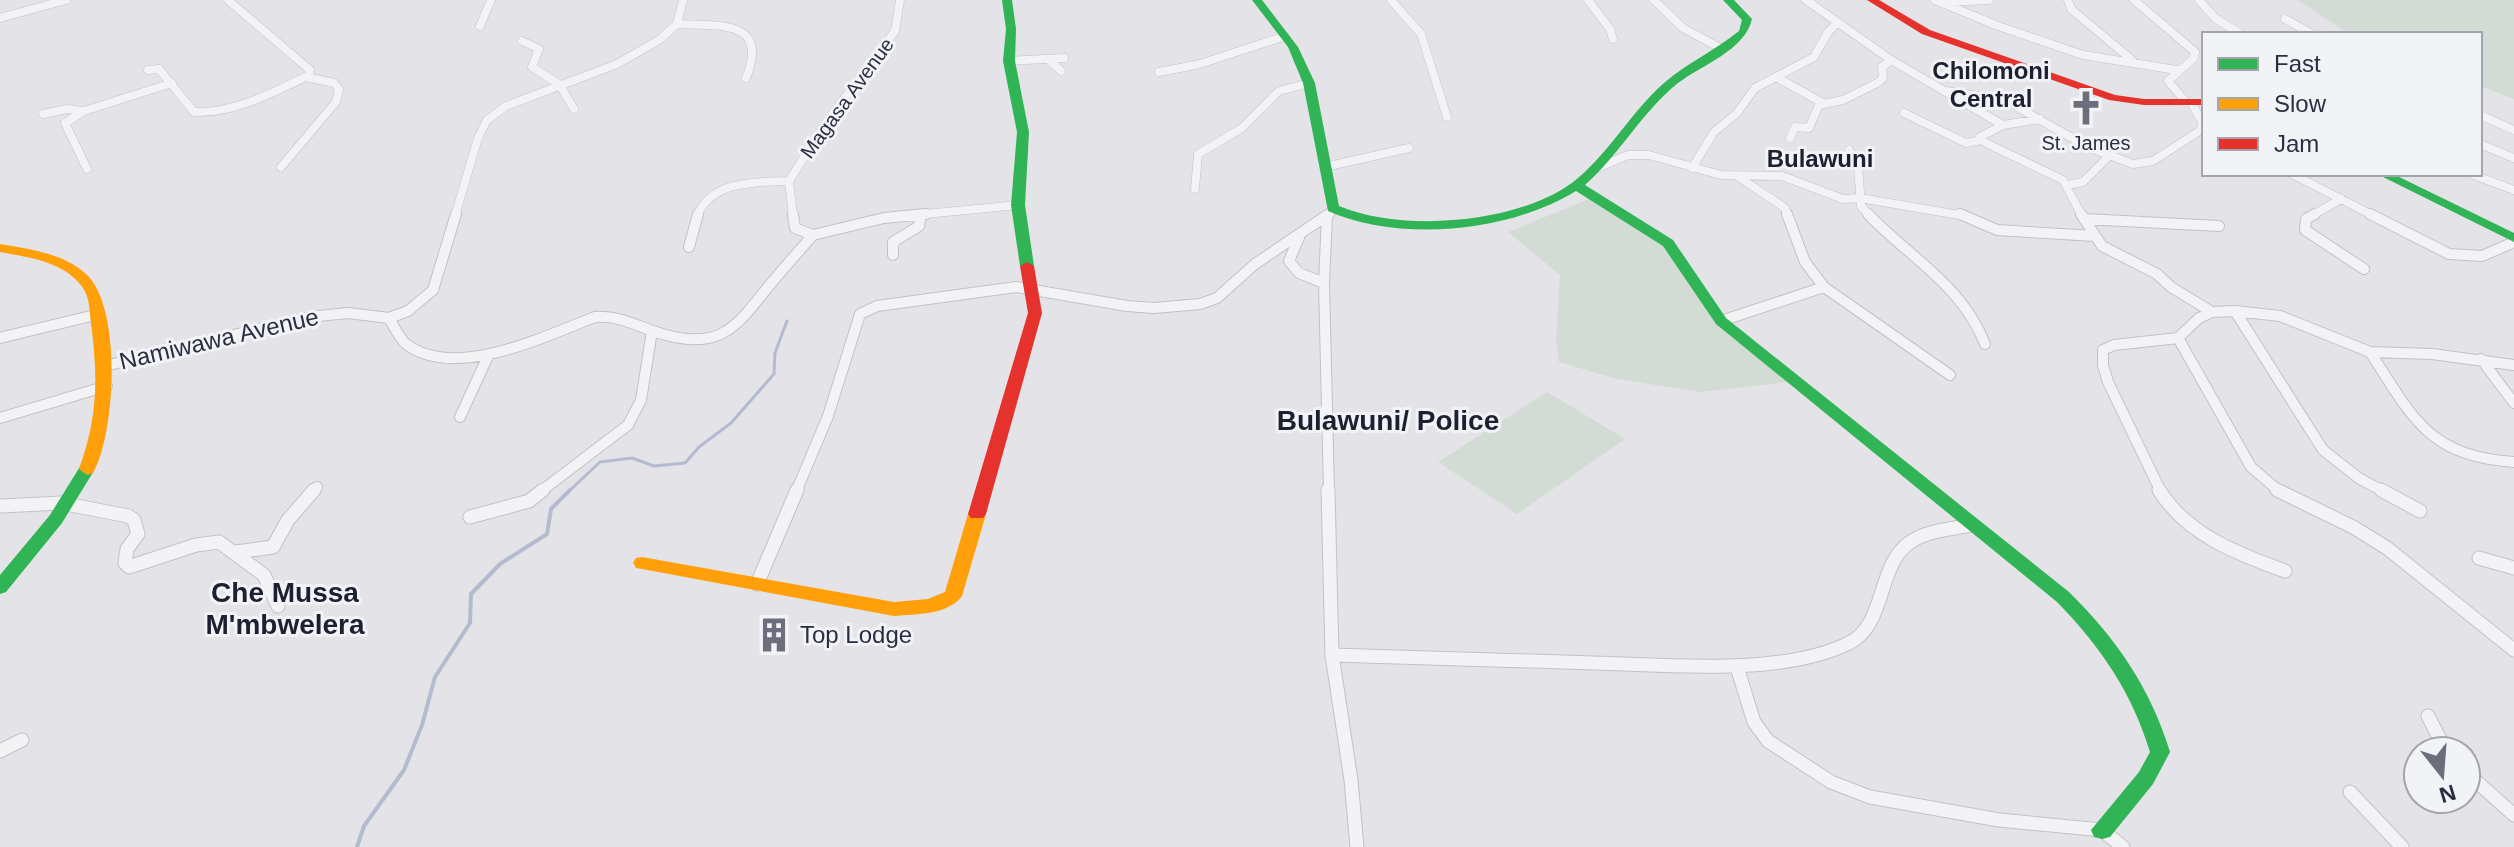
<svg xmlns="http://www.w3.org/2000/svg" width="2514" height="847" viewBox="0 0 2514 847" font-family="Arial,sans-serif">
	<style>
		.green { fill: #d2dbd4 }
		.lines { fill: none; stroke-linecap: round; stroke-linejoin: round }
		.stream-far1 { stroke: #b4bbd1; stroke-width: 3 }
		.stream { stroke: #b4bbd1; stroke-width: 4 }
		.street-far2-casing { stroke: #c2c2c6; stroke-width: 9 }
		.street-far1-casing { stroke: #c2c2c6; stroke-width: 12 }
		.street-casing { stroke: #c2c2c6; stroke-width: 15 }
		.street-far2 { stroke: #f3f3f5; stroke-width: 8 }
		.street-far1 { stroke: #f3f3f5; stroke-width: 10 }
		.street { stroke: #f3f3f5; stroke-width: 13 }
		.fast { fill: #30b455; fill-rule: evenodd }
		.slow { fill: #ff9f0a; fill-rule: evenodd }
		.jam { fill: #e5322d; fill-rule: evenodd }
		.labels { text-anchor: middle; stroke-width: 6; stroke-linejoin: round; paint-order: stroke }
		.far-street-label { font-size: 20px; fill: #2b2e40; stroke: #f2f3f7 }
		.far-poi-label { font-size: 20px; fill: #2b2e40; stroke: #f2f3f7 }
		.far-quarter-label { font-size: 24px; font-weight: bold; fill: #1d2031; stroke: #f2f3f7 }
		.street-label { font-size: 24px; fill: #2b2e40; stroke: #f2f3f7 }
		.poi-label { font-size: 24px; fill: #2b2e40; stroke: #f2f3f7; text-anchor: start }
		.quarter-label { font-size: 28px; font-weight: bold; fill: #1d2031; stroke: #f2f3f7 }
	</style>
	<rect width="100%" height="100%" fill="#e4e4e8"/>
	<path class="green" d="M2298,0H2514V99L2480,86V34H2349Z
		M1592,198L1669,246L1711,313L1789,382L1701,392L1617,379L1559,362L1556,340L1560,275L1508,232Z
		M1547,392L1625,439L1517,514L1438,462Z"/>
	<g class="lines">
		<path class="stream-far1" d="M568,492L600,462L632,458L654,466L685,463L699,447L731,423L774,374L775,353L787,321"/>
		<path class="stream" d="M357,847L364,826L404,770L422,725L435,677L470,623L471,594L500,564L547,534L551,509L570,490"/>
		<g class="street-far2-casing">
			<path id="street-far2" d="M1391,0L1421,34L1447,117
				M1588,0L1610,29L1613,39
				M1654,0L1683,28L1722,49
				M1806,0L1891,60L2003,125
				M1935,0L1998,26L2083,55L2177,70
				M2068,0L2071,9L2132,60
				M2134,0L2195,52L2194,58L2168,81L2186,102
				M2199,0L2215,18L2241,34
				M1946,2L1989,0
				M0,18L66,0
				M2285,19L2312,34
				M677,24C719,26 770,19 746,78
				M480,26L491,0
				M522,41L539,49L532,67L559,84L574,109
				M1049,60L1061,71
				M1009,61L1064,58
				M148,70L159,69L194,112C233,114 275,92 309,75L310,70L228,0
				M1159,72L1200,64L1285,36
				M1776,77L1823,103
				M1946,91L2005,100L2088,147L2133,164L2153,161L2201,130L2202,122L2191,102
				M1904,113L1966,143L1982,140
				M43,114L67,109L83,111
				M2480,115L2514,130
				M2040,119L2003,125L1980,137L1986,143L2063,180L2082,216
				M1790,138L1795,127L1809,128L1819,105L1843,100L1879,82L1883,78L1882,67L1891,60
				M2480,144L2514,158
				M1849,150L1858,166L1861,206L1870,216
				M281,167L336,102L339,89L334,83L306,77
				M1325,167L1409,148
				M1692,168L1714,132L1737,113L1755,88L1814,57L1828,32L1837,23
				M87,169L65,123L84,111L172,83
				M1595,169L1628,155H1649L1721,175L1782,176L1843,199L1860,198L1965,216
				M2292,174L2374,216
				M2471,174L2514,190
				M1737,176L1785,208L1788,216
				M2068,185L2083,182L2108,157
				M1195,189L1198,154L1242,128L1279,91L1309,83
				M455,216L478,138L487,120L506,106L617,64L659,40L677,24L683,0
				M697,216C712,180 756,182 789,181
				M793,216L789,181L827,121L895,31L900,0
				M905,216L1018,205
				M1327,216L1333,208
				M2311,216L2341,199"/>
		</g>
		<g class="street-far1-casing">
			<path id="street-far1" d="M793,214L795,228L813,235L884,218L926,214
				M1787,214L1805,262L1824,287L1950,375
				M1868,214C1910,258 1962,285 1985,344
				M1960,214L1997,230L2095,236
				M2081,214L2102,246L2157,274L2171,287L2212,312
				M2315,214L2306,219L2305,230L2364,269
				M2370,214L2449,254L2482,256L2514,242
				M1327,216L1324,283L1329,492
				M2084,219L2219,226
				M1300,235L1289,261L1299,273L1324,283
				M689,247L698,214
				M893,255V242L919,226L921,215
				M2235,311L2323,450L2360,479L2385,492
				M389,318C394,326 399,338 406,344C455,381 545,336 595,317C623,315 641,329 666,335C721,350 737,326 768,287C783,269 798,252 813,235
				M1721,321L1824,287
				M0,338L95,315
				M2178,338L2251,467L2280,492
				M2370,352C2413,418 2428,456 2514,462
				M2481,359L2514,403
				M105,366L309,317L348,313L389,318L408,311L433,290L456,214
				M460,417L488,356
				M0,418L107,386
				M312,492L317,487
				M540,492L628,425L641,400L652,331
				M796,492L828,416L860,314L877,306L1016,287L1127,306L1154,308L1200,304L1217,298L1255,264L1329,214
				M2161,492L2108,382L2103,365V350L2114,345L2178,338L2199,318L2212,312L2235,311L2280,316L2370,352L2432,354L2514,365"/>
		</g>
		<g class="street-casing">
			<path id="street" d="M1328,490L1332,655L1351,780L1357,847
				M2159,490C2187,535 2238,554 2285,571
				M2277,490L2353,527L2387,548L2514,650
				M2381,490L2420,511
				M0,506L61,503L128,516L134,520L138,534L127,549L125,563L129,567L196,545L219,542L264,575L278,606
				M470,517L529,501L543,490
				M236,552L273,547L288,520L314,490
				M2479,558L2514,568
				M757,584L797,490
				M1332,655C1419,658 1506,660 1594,663C1667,665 1780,676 1847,644C1887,626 1876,567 1909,543C1926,530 1953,529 1973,525
				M1737,667L1754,722L1768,741L1831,782L1870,797L1999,820L2102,830L2123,847
				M2428,716L2446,751
				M0,751L22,740
				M2466,772L2514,815
				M2350,792L2402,847"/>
		</g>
		<use href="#street-far2" class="street-far2"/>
		<use href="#street-far1" class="street-far1"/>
		<use href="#street" class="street"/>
		<path class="fast" d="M1002,0H1012L1016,29L1015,61L1029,132L1025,205L1034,266L1027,270L1020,266L1011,205L1017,132L1003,61L1006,29Z
			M1252,0H1262L1298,47L1315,83L1339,206C1402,233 1524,224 1578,178C1611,150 1632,111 1664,83C1687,63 1716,50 1739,31L1742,20L1723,0H1734L1752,19C1745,50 1702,65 1678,83C1642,112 1619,155 1585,185L1673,240L1726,318L2069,592C2116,638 2151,689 2170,752L2153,784L2110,837L2102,839L2094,837L2091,830L2139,772L2150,752C2132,692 2100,646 2057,602L1716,324L1663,246L1576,191C1509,232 1401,243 1328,211L1303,83L1288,47Z
			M2377,174H2393L2514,233V242Z
			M87,463L95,469L62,523L6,592L0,594V575L50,515L81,465Z"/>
		<path class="slow" d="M0,244C29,249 63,253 86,274C122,306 116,432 93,473L87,475L79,469C98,417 98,378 91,323C89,308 90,294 79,283C60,261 27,257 0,252Z
			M977,508L983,510L986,514L962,596C948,615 916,614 894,616L642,569L636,568L633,563L636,558L642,557L894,602L928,599L945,592L968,514L971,510Z"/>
		<path class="jam" d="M1867,0H1879L1930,30L2115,95L2144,99H2204V105H2144L2109,100L1922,34Z
			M1027,262L1034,266L1042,313L986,514L983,518H971L968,514L1028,313L1020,266Z"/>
	</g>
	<defs>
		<g id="church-bare" transform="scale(2.76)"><path d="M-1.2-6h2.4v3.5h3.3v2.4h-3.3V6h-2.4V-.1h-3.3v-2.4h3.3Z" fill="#6c6e7b" stroke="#f2f3f7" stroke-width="2.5" paint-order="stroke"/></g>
		<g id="building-bare" transform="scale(2.76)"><path d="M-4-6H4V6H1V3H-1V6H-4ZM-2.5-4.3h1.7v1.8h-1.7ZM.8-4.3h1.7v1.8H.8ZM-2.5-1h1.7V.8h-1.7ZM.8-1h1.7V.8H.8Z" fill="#6c6e7b" stroke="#f2f3f7" stroke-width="2.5" paint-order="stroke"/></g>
	</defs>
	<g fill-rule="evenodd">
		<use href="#church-bare" x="2086" y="108"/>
		<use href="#building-bare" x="774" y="635"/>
	</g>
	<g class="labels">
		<g class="far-street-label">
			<text transform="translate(847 98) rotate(-54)" y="7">Magasa Avenue</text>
		</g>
		<g class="far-poi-label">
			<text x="2086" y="150">St. James</text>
		</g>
		<g class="far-quarter-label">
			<text x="1991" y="79">Chilomoni<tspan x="1991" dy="28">Central</tspan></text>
			<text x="1820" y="167">Bulawuni</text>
		</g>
		<g class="street-label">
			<text transform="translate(219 339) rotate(-13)" y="8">Namiwawa Avenue</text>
		</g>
		<g class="poi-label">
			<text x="800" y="643">Top Lodge</text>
		</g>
		<g class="quarter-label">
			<text x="1388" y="430">Bulawuni/ Police</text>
			<text x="285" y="602">Che Mussa<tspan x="285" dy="32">M'mbwelera</tspan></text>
		</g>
	</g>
	<rect x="2202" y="32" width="280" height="144" fill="#f2f3f7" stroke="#a2a4ae" stroke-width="2"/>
	<rect x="2218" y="58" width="40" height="12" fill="#30b455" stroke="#a2a4ae" stroke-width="2"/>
	<text x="2274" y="72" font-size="24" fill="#2b2e40">Fast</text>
	<rect x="2218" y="98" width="40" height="12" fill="#ff9f0a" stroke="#a2a4ae" stroke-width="2"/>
	<text x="2274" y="112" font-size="24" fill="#2b2e40">Slow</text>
	<rect x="2218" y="138" width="40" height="12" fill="#e5322d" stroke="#a2a4ae" stroke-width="2"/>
	<text x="2274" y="152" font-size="24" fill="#2b2e40">Jam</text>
	<g transform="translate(2442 775) rotate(163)"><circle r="38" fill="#f2f3f7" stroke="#a2a4ae" stroke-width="2"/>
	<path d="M0-6L14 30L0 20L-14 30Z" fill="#6c6e7b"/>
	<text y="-12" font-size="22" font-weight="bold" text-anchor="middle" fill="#2b2e40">N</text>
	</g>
</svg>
